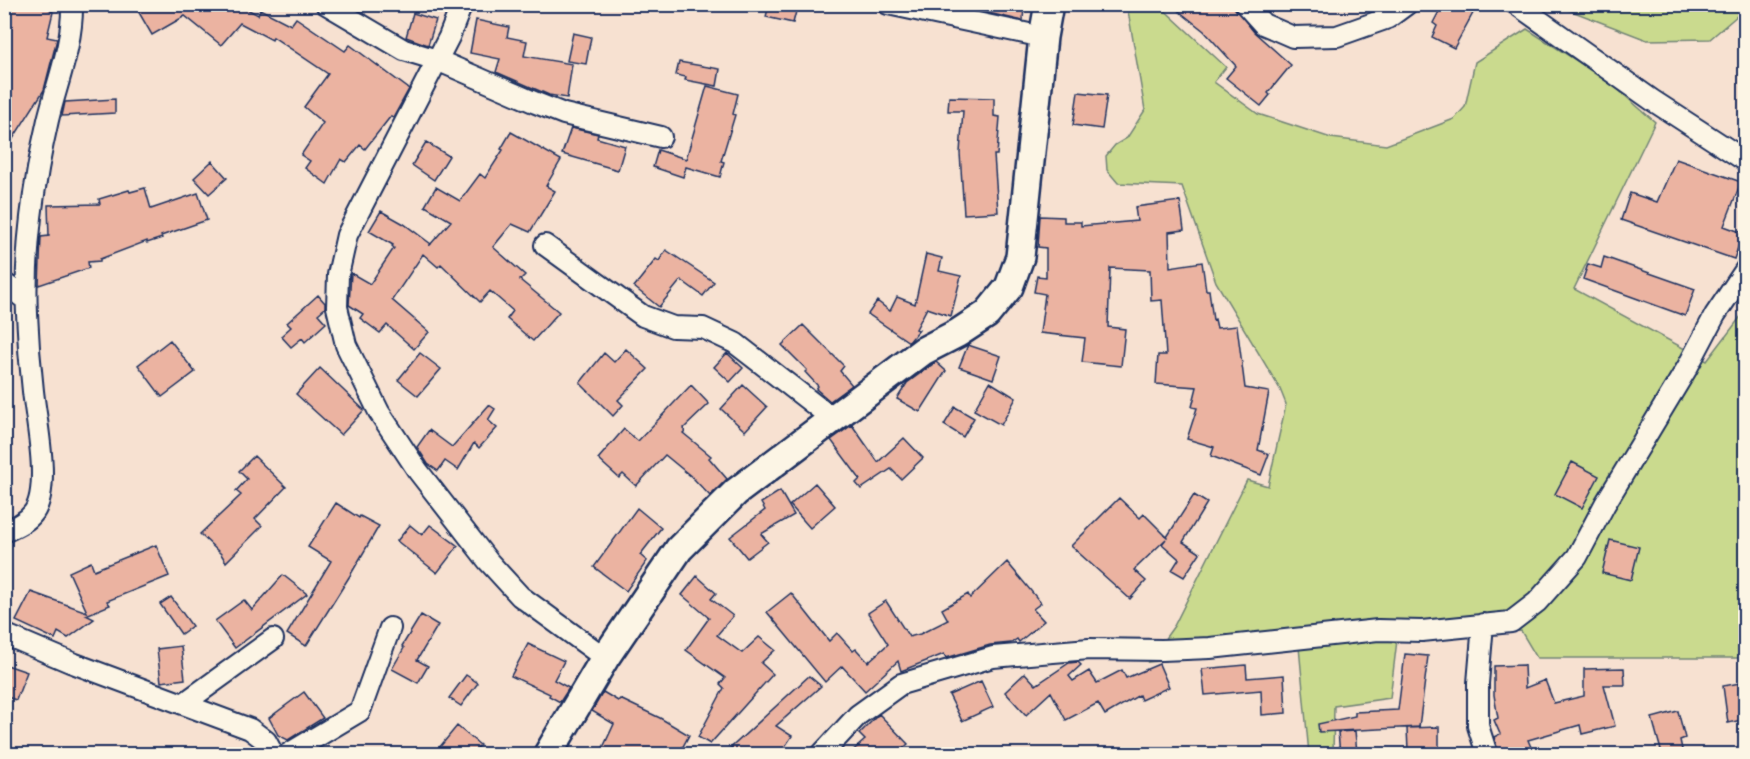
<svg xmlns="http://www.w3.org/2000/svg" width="1750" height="759" viewBox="0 0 1750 759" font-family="'Patrick Hand',sans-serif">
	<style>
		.green { fill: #cada8e; stroke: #728476; stroke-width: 1.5 }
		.building { fill: #ebb3a1; stroke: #1b2f5e; stroke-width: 1.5 }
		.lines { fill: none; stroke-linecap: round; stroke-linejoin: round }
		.street-casing { stroke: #1b2f5e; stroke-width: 24 }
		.secondary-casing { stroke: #1b2f5e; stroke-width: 32 }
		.street { stroke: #fcf5e5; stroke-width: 20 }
		.secondary { stroke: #fcf5e5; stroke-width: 27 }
	</style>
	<rect width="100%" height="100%" fill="#f7e1d1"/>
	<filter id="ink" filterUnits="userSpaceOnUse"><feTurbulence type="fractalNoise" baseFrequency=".0167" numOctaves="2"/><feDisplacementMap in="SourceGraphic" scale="12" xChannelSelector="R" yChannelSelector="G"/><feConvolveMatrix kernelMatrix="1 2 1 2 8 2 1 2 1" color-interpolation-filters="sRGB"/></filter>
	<g filter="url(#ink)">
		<path class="green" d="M1745,4V9L1710,39L1647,40L1556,5Z
			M1127,5H1159L1226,67L1214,82L1258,114L1331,138L1386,145L1454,119L1465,107L1475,62L1527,29L1607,80L1655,122L1574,289L1707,361L1745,311V658H1537L1521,631L1397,640L1390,698L1334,706L1333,754H1309L1299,647L1148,662L1174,626L1247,480L1268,486L1286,404L1280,389L1216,282L1182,186L1118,183L1107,170L1106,156L1115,145L1127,138L1145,110Z"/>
		<path class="building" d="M4,4H42L53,12L47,37L57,39L44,90L4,153Z
			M134,4H238L258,15L260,9L291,25L296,18L345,51L350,45L409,89L393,118L391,116L365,149L360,145L346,162L341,159L327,184L305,168L310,161L301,155L323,123L304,107L328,74L273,37L272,40L240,23L221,45L185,16L152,35Z
			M769,4H798L793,23L766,17Z
			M980,4H1024L1023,21L980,11Z
			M1170,4H1232L1254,32L1291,65L1268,93L1270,95L1261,106L1226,78L1236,66L1204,31Z
			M1443,4H1478L1454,48L1432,37L1437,26L1433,23Z
			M413,13L436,20L428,45L406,37Z
			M476,20L509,27L507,37L527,41L524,56L572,64L567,98L549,95L496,72L500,59L470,53Z
			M573,33L591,37L586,64L567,61Z
			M679,62L720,69L717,86L685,80L686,77L676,75Z
			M707,86L738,94L733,114L735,115L721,161L724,162L720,177L686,167L683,177L653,167L658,150L686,159Z
			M1078,92L1107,95L1102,129L1073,125Z
			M949,97L994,98V116L1000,117L997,155H994L998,212L964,214L960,153L963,111H948Z
			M115,99V113L62,116L65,102Z
			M571,128L598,134L597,138L625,146L618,170L562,154Z
			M511,132L561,160L546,186L555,191L530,232L512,224L493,247L525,275L520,280L559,312L533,341L507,319L513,311L490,291L480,302L441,264L438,267L423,254L392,300L429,332L414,349L387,325L380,333L360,318L363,314L349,305L351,273L370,284L394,248L392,246L393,245L369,231L381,211L404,224L431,244L429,246L451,221L425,206L436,187L460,201L480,174L485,178L503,150L501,149Z
			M426,142L449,156L434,180L412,165Z
			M1676,159L1741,182L1724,226L1743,233L1734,259L1621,220L1630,193L1657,202Z
			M212,161L227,178L209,194L194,178Z
			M145,188L151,209L198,193L207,220L161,236L162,238L147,243V241L100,259V261L88,262L89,268L39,285L41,237L49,236L48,205L100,204L99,199L129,190L130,192Z
			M1180,201L1184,230L1169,232L1170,267L1202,262L1206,290H1209L1213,320L1215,319L1217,328L1237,326L1245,388L1269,392L1258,450L1269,454L1261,475L1211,456L1214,447L1187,439L1197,408L1192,407L1197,387L1156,384L1158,355H1166L1162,300L1151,301L1150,270L1110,268L1108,327L1125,329L1121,366L1082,362L1085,338L1040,333L1045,294L1034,292L1037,276L1046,277V248L1038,247L1040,216L1064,217V222H1081V226L1137,221L1135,207Z
			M666,250L714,282L703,296L681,280L659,307L634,287L656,259L659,261Z
			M926,254L942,258L939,271L961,276L951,316L927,308L916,329L919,330L909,342L868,314L877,301L890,311L897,297L915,304Z
			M1604,257L1695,289L1685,316L1583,279L1588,264L1601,268Z
			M318,295L325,303V308L318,314L326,323L305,342L302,338L291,347L281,336L291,327L287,323Z
			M803,325L844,366L840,371L852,385L830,401L816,389L818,386L805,372L807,370L782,345Z
			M170,340L195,372L162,397L138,365Z
			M968,345L1001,356L993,379L959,367Z
			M626,349L648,369L618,400L623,405L613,416L580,383L604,353L614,362Z
			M420,353L441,369L418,396L398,380Z
			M727,353L743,368L730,382L714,367Z
			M936,362L946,371L920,412L897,399L907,383Z
			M320,368L364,410L341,435L296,394Z
			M990,382L1016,398L1001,425L974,410Z
			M691,385L709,404L683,429L685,431L683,433L711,456L709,458L727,479L710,496L693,478L665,455L636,486L623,474L619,478L598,459L624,429L638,441Z
			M743,385L767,407L745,431L721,409Z
			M489,405L495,409L488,420L497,428L479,448L474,443L458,470L445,461L438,471L428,464L417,447L429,430L452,447Z
			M955,407L974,418L963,437L944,425Z
			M852,425L878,462L904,438L923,458L901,479L891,469L861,489L856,483L860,479L831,440Z
			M254,456L286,487L255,519L262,526L226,562L221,554L200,534L241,495L236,491L247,479L239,471Z
			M1572,462L1599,476L1582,508L1555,494Z
			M815,483L835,506L810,528L790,505Z
			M780,491L794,515L761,534L768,542L747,558L730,537L765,510L761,503Z
			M1194,495L1207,503L1183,542L1200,553L1184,577L1172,570L1179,559L1162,544L1166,539L1134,570L1146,581L1130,599L1071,546L1119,498L1140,518L1144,514L1167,537Z
			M336,503L359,518L360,516L379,526L351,574L306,646L287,634L331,561L308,547Z
			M637,508L661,528L640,555L647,561L626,591L594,567Z
			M410,525L422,535L430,525L458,546L437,573L397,541Z
			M1610,540L1639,547L1631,580L1602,573Z
			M156,545L169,576L107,601L110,605L86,615L94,619L68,638L58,632L55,639L16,621L31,592L87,612L69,572L91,562L94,570Z
			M1007,562L1041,603L1033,609L1044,621L1019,642L1017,639L1011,643L990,645L946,658L944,654L901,671L898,661L865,691L842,666L825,682L767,612L791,593L829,641L837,633L853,651L856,649L868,662L888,644L868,613L886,601L909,637L920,634L948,620L942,609L968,594L970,598Z
			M283,575L307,594L235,648L215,621L244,600L252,610Z
			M697,576L716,593L711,599L733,616L717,635L742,653L759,637L775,650L761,663L773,674L710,744L698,737L724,688L720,684L725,678L686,650L709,618L682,595Z
			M171,597L192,626L181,634L160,604Z
			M421,615L438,625L417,660L428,666L418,683L392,669L404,648L402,646Z
			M528,644L564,661L554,680L569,688L560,702L549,696L550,694L511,676Z
			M181,646L185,679L161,682L157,649Z
			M1405,654L1428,656L1419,727L1319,732L1318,724L1355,716V712L1398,710Z
			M1078,662L1081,665L1069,676L1073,681L1089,671L1097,683L1122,670L1126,678L1159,664L1169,687L1141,700L1139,695L1105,715L1098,703L1066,720L1051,692L1026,715L1005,692L1025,673L1036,685L1069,663Z
			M4,664L27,672L16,700L4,696Z
			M1246,665L1247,678L1284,675L1286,713L1262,715L1261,690L1205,695L1202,669Z
			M1524,665L1525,688L1545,680L1554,703L1584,696V669L1624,668L1625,685H1604L1615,726L1582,734L1580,725L1528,740L1534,754H1499L1494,737L1500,734L1494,720L1498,718L1494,695V666Z
			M466,675L478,683L461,706L449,698Z
			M809,676L821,686L776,726L792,736L780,754H724Z
			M981,681L993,707L962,721L949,695Z
			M1746,682V719L1728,723L1723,686Z
			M304,692L323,718L288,740L278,735L269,718Z
			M603,692L618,701L620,699L660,718L689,735L679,754H600L614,724L592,711Z
			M1678,711L1685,738L1680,740L1683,754H1662L1652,718Z
			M879,714L908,744L897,754H849L865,740L859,734Z
			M457,726L480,745L473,754H434Z
			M1439,727V749L1408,750L1407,728Z
			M1355,731L1357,753L1340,754L1338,732Z"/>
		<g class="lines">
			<g class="street-casing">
				<path id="street" d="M326,4L404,50L437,60L536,103L564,114L661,137
					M462,4L449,37L347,235L338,275L337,307L346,345L379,412L418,471L488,561L520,596L605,658
					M888,4L1043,37
					M1245,4L1263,24L1293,37L1337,36L1388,18L1407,4
					M1516,4L1652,100L1746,161
					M545,245L643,316L673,327L703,328L735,343L833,419
					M4,283L26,300
					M4,532C15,527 27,522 34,512C51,486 36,421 33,391C30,365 28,339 27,314C24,252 34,180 48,120C57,82 73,44 72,4
					M1483,624L1478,683V726L1487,754
					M4,634L70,662L250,729L266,741L273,754
					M183,704L273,639
					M288,754L360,711L390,628
					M822,754L858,715L901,684L993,657L1089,649L1162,650L1210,648L1378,630L1422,631L1511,622L1537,602L1577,557L1605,504L1687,368L1715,315L1746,269"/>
			</g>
			<g class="secondary-casing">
				<path id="secondary" d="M548,754L605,658L679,549L736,492L923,351L958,333L987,314L1009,287L1020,257L1043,37L1049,4"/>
			</g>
			<use href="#street" class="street"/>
			<use href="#secondary" class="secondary"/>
		</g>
	</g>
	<rect width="1750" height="759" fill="none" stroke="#fcf5e5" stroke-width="24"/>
	<rect x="12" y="12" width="1726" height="735" fill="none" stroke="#1b2f5e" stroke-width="2" filter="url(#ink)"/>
</svg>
